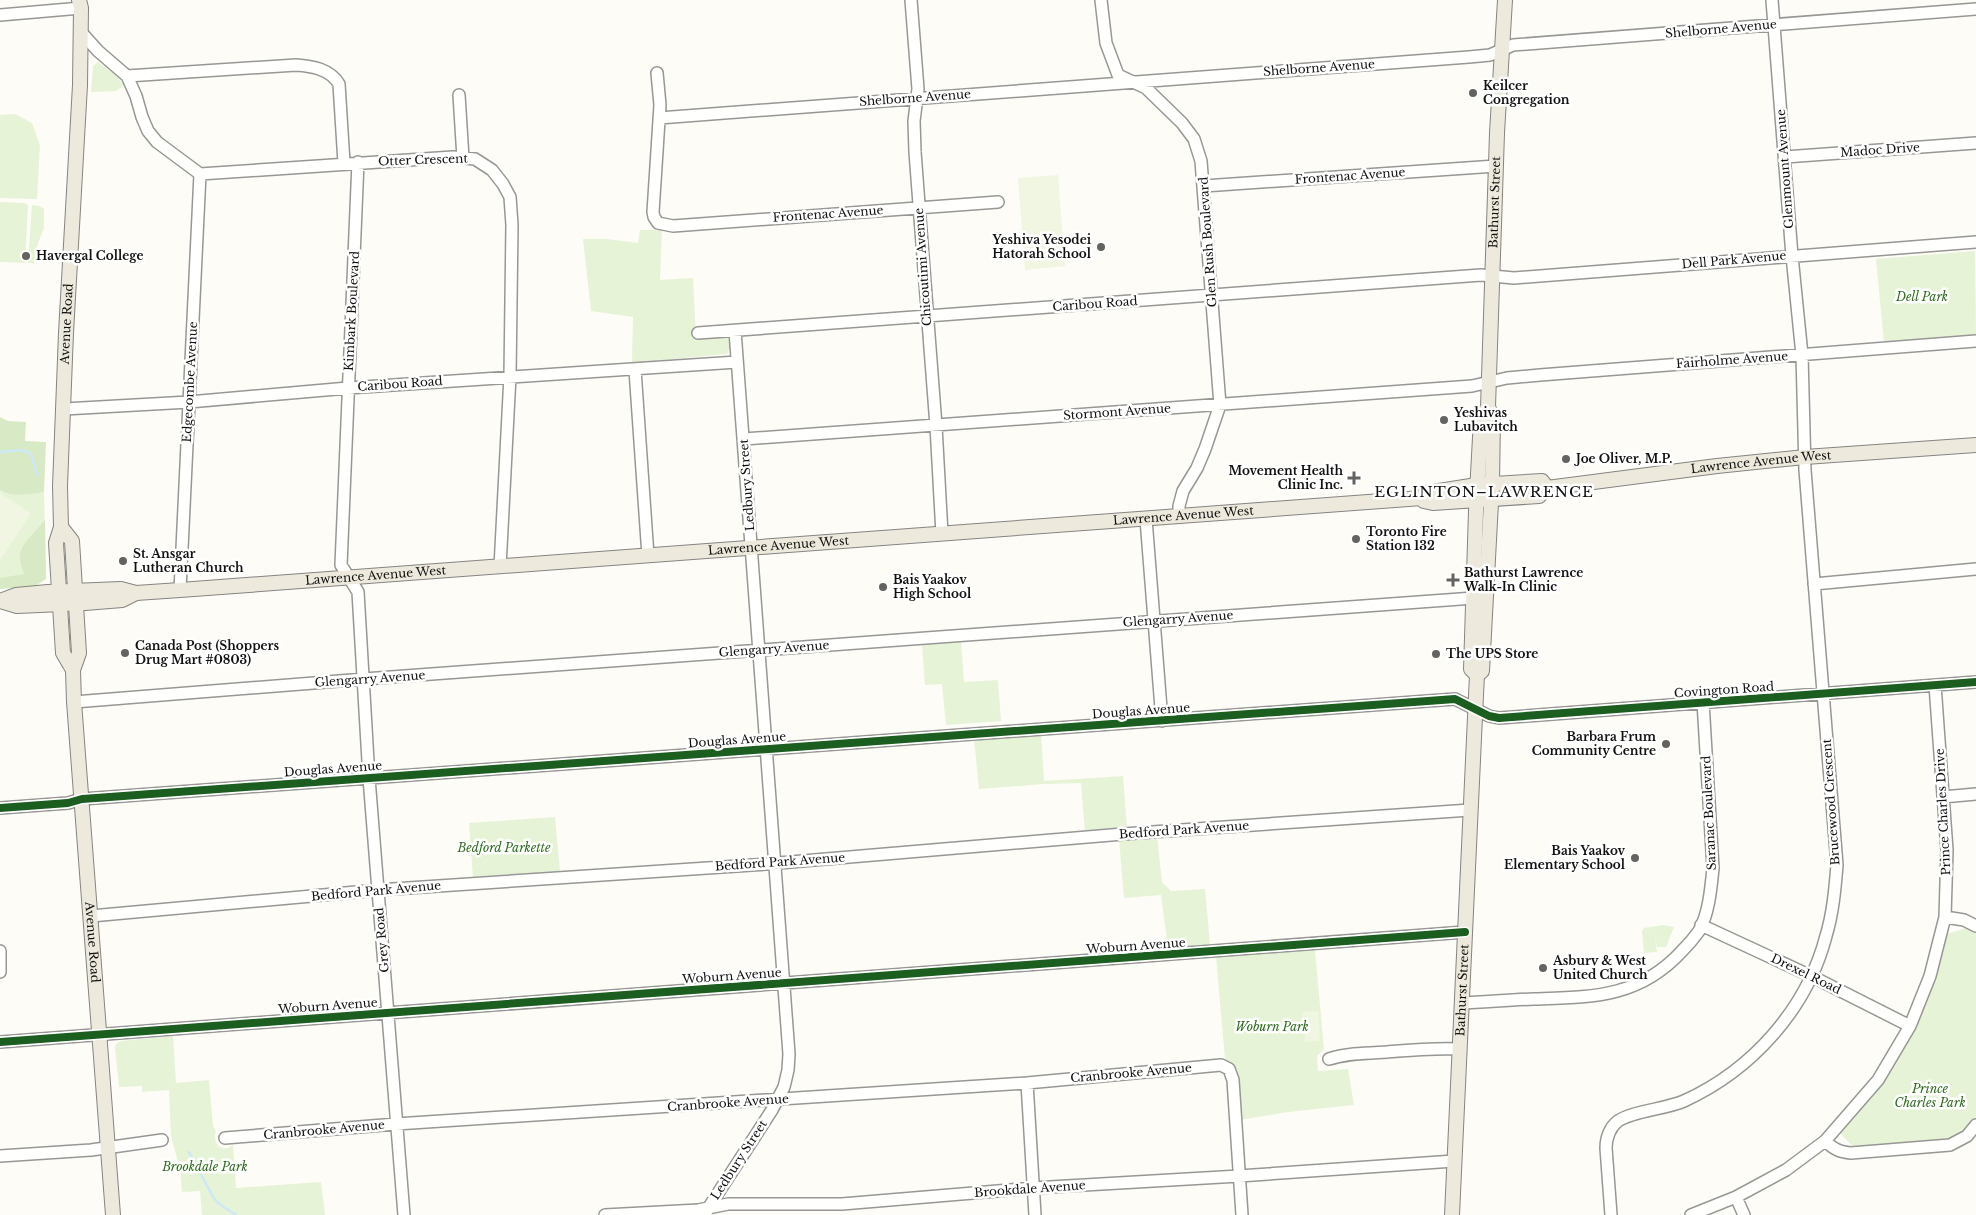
<svg xmlns="http://www.w3.org/2000/svg" width="1976" height="1215" viewBox="0 0 1976 1215" font-family="'Libre Baskerville',serif">
	<style>
		.green { fill: #e7f3d7 }
		.forest { fill: #d8eac5 }
		.pitch { fill: #f0f6e1 }
		.lines { fill: none; stroke-linecap: round; stroke-linejoin: round }
		.stream { stroke: #cde8f7; stroke-width: 2.5 }
		.minor-casing { stroke: #979795; stroke-width: 14 }
		.major-casing { stroke: #858482; stroke-width: 16 }
		.minor { stroke: #fffffe; stroke-width: 11 }
		.major { stroke: #ede9dc; stroke-width: 14 }
		.cycleway-casing { stroke: #fff; stroke-width: 11 }
		.cycleway { stroke: #1b5e20; stroke-width: 8 }
		.poi-dot { fill: #646362; stroke: #fff; stroke-width: 2 }
		.labels { text-anchor: middle; stroke-width: 5; stroke-linejoin: round; paint-order: stroke }
		.street-label { font-size: 12px; fill: #111; stroke: #fff }
		.poi-label { font-size: 12px; font-weight: bold; fill: #111; stroke: #fff; text-anchor: start }
		.park-label { font-size: 12px; font-style: italic; fill: #2f6b1f; stroke: #fff }
		.quarter-label { font-size: 15px; letter-spacing: 1px; fill: #111; stroke: #fff }
	</style>
	<rect width="100%" height="100%" fill="#fdfcf7"/>
	<path class="green" d="M98,62L114,74L124,85L116,91L91,92L93,66Z
		M15,114L32,123L40,145L37,199L0,198V115Z
		M0,202L24,203L28,205L25,263L0,262Z
		M32,205L40,206L44,209V228L38,243L34,263H28Z
		M640,230H662L660,280L693,278L696,337L725,336L728,338L731,345L727,354L632,363L633,317L591,311L583,239H607L638,243Z
		M1975,251L1976,335L1884,343L1876,259Z
		M0,490C12,497 31,494 44,492L46,579L35,586L0,589Z
		M961,642L964,682L998,680L1001,721L946,725L942,684L925,685L922,645Z
		M1041,734L1044,781L1123,776L1127,828L1085,832L1081,783L1044,784L979,789L974,739Z
		M555,817L560,871L473,878L469,823Z
		M1157,836L1162,882L1171,891L1205,889L1210,944L1168,948L1161,895L1124,898L1119,839Z
		M1663,925L1674,927L1666,947H1657L1654,930L1657,952L1644,953L1642,931L1644,928Z
		M1966,928L1976,933V1117L1959,1135L1947,1140L1854,1148L1840,1133C1853,1118 1867,1104 1878,1089C1913,1043 1931,989 1947,934Z
		M1315,950L1324,1049L1317,1056L1318,1071L1348,1069L1354,1105L1288,1112L1240,1120L1237,1069L1232,1063L1225,1059L1216,957Z
		M173,1036L176,1083L209,1080L213,1126L216,1131C212,1144 221,1154 233,1145L236,1188L321,1182L325,1215H202L200,1191L182,1192L180,1170L171,1136L169,1090L142,1092V1086L119,1087L115,1047L116,1044L121,1041Z"/>
	<path class="forest" d="M0,417L8,421L26,422L25,441L46,442L44,492C31,494 12,498 0,490Z
		M45,520L46,579L35,586L0,589V578L24,574C23,569 20,564 20,559C18,545 37,531 45,520Z"/>
	<path class="pitch" d="M1058,175L1065,266L1025,270L1018,178Z
		M0,493L31,513L0,560Z
		M1318,1011L1320,1041L1305,1042L1302,1012Z"/>
	<g class="lines">
		<path class="stream" d="M0,452L22,450L31,454L37,475
			M189,1152L213,1197L218,1203L236,1215"/>
		<g class="minor-casing">
			<path id="minor" d="M911,0L918,89L914,121L915,152L936,426L942,534
				M1101,0L1106,43L1118,75L1146,88L1182,123L1194,139L1201,161L1220,405L1205,449L1197,468L1183,491L1179,506V517
				M0,15L81,8
				M80,31L98,51L127,76L136,96L142,117L148,131L157,142L200,174L453,157L475,159L492,170L503,184L510,197L512,225L510,376L500,567
				M657,73L660,105L653,212L654,217L658,223L673,226L998,202
				M127,76L296,65C312,66 330,69 339,84L344,163
				M459,95L463,158
				M659,118L1469,57L1490,55L1513,45L1976,9
				M1785,157L1976,143
				M358,162L341,565L358,592L369,778L404,1215
				M1204,186L1496,166
				M698,333L1481,275L1514,278L1976,242
				M635,370L648,556
				M64,409L189,402L348,388L737,362
				M744,439L1472,386L1507,378L1540,375L1976,341
				M1146,519L1162,721
				M1814,584L1976,569
				M180,590L200,174
				M74,702L364,679L1474,598
				M1943,797L1976,794
				M0,808L68,803L82,799L96,798L1455,699L1489,716L1499,718L1976,682
				M91,916L378,890L767,864L1123,834L1470,810
				M1945,917L1964,920L1976,926
				M1701,925L1811,976L1910,1026
				M0,951V972
				M1461,1003C1485,1002 1509,1000 1534,999C1592,997 1639,998 1682,951C1688,945 1694,938 1699,931C1709,913 1711,888 1713,868L1703,702
				M0,1042L1465,932
				M1329,1059C1348,1053 1368,1053 1387,1052C1411,1050 1434,1048 1458,1049
				M1027,1083L1035,1215
				M225,1138L396,1124L1027,1083L1221,1065L1229,1069L1233,1080L1242,1215
				M1825,1141C1834,1149 1839,1152 1851,1153L1950,1145L1967,1136L1976,1125
				M0,1156L91,1150L162,1140
				M1736,1197L1744,1215
				M605,1215L698,1210L728,1204H842L1033,1188L1239,1176L1454,1161
				M705,1215L709,1207L772,1110L784,1087L788,1070L789,1054L735,331
				M1611,1215L1606,1148C1606,1138 1610,1127 1618,1121C1633,1111 1666,1109 1684,1101C1752,1070 1807,1009 1826,936C1833,913 1835,889 1837,865L1805,470L1802,355L1792,256L1772,0
				M1691,1215L1736,1197L1786,1170L1825,1141L1878,1080L1910,1026L1930,976L1945,917L1947,850L1935,685"/>
		</g>
		<g class="major-casing">
			<g id="major">
				<path id="s1" d="M1422,498L1424,501L1433,503L1539,496L1547,488L1717,466L1805,457L1976,445"/>
				<path id="s2" d="M61,527L72,541L79,653L73,670L74,702L113,1215"/>
				<path id="s3" d="M0,601L16,595L48,592L121,589L136,593L180,590L1422,498L1426,493L1477,485L1542,481L1547,488"/>
				<path d="M0,601L17,606L85,603L122,600L136,593"/>
				<path id="s4" d="M73,670L63,653L56,543L61,527L60,486L66,333L80,85L81,8L79,0"/>
				<path d="M1477,675L1482,671L1492,484L1493,418L1488,407"/>
				<path id="s5" d="M1452,1215L1476,695L1477,675L1471,669L1476,511L1481,419L1488,407L1497,133L1505,0"/>
			</g>
		</g>
		<use href="#minor" class="minor"/>
		<use href="#major" class="major"/>
		<g class="cycleway-casing">
			<path id="cycleway" d="M0,808L68,803L82,799L96,798L1455,699L1489,716L1499,718L1976,682
				M0,1042L1465,932"/>
		</g>
		<use href="#cycleway" class="cycleway"/>
	</g>
	<g class="poi-dot">
		<circle cx="1473" cy="93" r="5"/>
		<circle cx="1101" cy="247" r="5"/>
		<circle cx="26" cy="256" r="5"/>
		<circle cx="1444" cy="420" r="5"/>
		<circle cx="1566" cy="459" r="5"/>
		<path d="M1351.5 470.5h5v5h5v5h-5v5h-5v-5h-5v-5h5z"/>
		<circle cx="1356" cy="539" r="5"/>
		<circle cx="123" cy="561" r="5"/>
		<path d="M1450.5 572.5h5v5h5v5h-5v5h-5v-5h-5v-5h5z"/>
		<circle cx="883" cy="587" r="5"/>
		<circle cx="125" cy="653" r="5"/>
		<circle cx="1436" cy="654" r="5"/>
		<circle cx="1666" cy="744" r="5"/>
		<circle cx="1635" cy="858" r="5"/>
		<circle cx="1543" cy="968" r="5"/>
	</g>
	<g class="labels">
		<g class="street-label">
			<text transform="translate(1721 29) rotate(-5)" y="4">Shelborne Avenue</text>
			<text transform="translate(1319 68) rotate(-4)" y="4">Shelborne Avenue</text>
			<text transform="translate(915 98) rotate(-4)" y="4">Shelborne Avenue</text>
			<text transform="translate(1880 150) rotate(-4)" y="4">Madoc Drive</text>
			<text transform="translate(423 160) rotate(-2)" y="4">Otter Crescent</text>
			<text transform="translate(1785 169) rotate(-94)" y="4">Glenmount Avenue</text>
			<text transform="translate(1350 176) rotate(-4)" y="4">Frontenac Avenue</text>
			<text dy="4" stroke="none"><textPath href="#s5" startOffset="1018">Bathurst Street</textPath></text>
			<text transform="translate(828 214) rotate(-4)" y="4">Frontenac Avenue</text>
			<text transform="translate(1208 242) rotate(-94)" y="4">Glen Rush Boulevard</text>
			<text transform="translate(1734 260) rotate(-5)" y="4">Dell Park Avenue</text>
			<text transform="translate(923 267) rotate(-94)" y="4">Chicoutimi Avenue</text>
			<text transform="translate(1095 304) rotate(-4)" y="4">Caribou Road</text>
			<text transform="translate(352 311) rotate(-87)" y="4">Kimbark Boulevard</text>
			<text dy="4" stroke="none"><textPath href="#s4" startOffset="350">Avenue Road</textPath></text>
			<text transform="translate(1732 360) rotate(-4)" y="4">Fairholme Avenue</text>
			<text transform="translate(190 382) rotate(-87)" y="4">Edgecombe Avenue</text>
			<text transform="translate(400 384) rotate(-4)" y="4">Caribou Road</text>
			<text transform="translate(1117 412) rotate(-4)" y="4">Stormont Avenue</text>
			<text dy="4" stroke="none"><textPath href="#s1" startOffset="346">Lawrence Avenue West</textPath></text>
			<text transform="translate(747 485) rotate(-94)" y="4">Ledbury Street</text>
			<text dy="4" stroke="none"><textPath href="#s3" startOffset="1188">Lawrence Avenue West</textPath></text>
			<text dy="4" stroke="none"><textPath href="#s3" startOffset="782">Lawrence Avenue West</textPath></text>
			<text dy="4" stroke="none"><textPath href="#s3" startOffset="378">Lawrence Avenue West</textPath></text>
			<text transform="translate(1178 619) rotate(-4)" y="4">Glengarry Avenue</text>
			<text transform="translate(774 649) rotate(-4)" y="4">Glengarry Avenue</text>
			<text transform="translate(370 679) rotate(-4)" y="4">Glengarry Avenue</text>
			<text transform="translate(1724 690) rotate(-4)" y="4">Covington Road</text>
			<text transform="translate(1141 711) rotate(-4)" y="4">Douglas Avenue</text>
			<text transform="translate(737 740) rotate(-4)" y="4">Douglas Avenue</text>
			<text transform="translate(333 769) rotate(-4)" y="4">Douglas Avenue</text>
			<text transform="translate(1831 802) rotate(-94)" y="4">Brucewood Crescent</text>
			<text transform="translate(1943 812) rotate(-93)" y="4">Prince Charles Drive</text>
			<text transform="translate(1709 813) rotate(-93)" y="4">Saranac Boulevard</text>
			<text transform="translate(1184 830) rotate(-4)" y="4">Bedford Park Avenue</text>
			<text transform="translate(780 862) rotate(-4)" y="4">Bedford Park Avenue</text>
			<text transform="translate(376 891) rotate(-5)" y="4">Bedford Park Avenue</text>
			<text transform="translate(382 940) rotate(-95)" y="4">Grey Road</text>
			<text dy="4" stroke="none"><textPath href="#s2" startOffset="421">Avenue Road</textPath></text>
			<text transform="translate(1136 946) rotate(-4)" y="4">Woburn Avenue</text>
			<text transform="translate(1806 974) rotate(26)" y="4">Drexel Road</text>
			<text transform="translate(732 976) rotate(-4)" y="4">Woburn Avenue</text>
			<text dy="4" stroke="none"><textPath href="#s5" startOffset="225">Bathurst Street</textPath></text>
			<text transform="translate(328 1006) rotate(-4)" y="4">Woburn Avenue</text>
			<text transform="translate(1131 1073) rotate(-5)" y="4">Cranbrooke Avenue</text>
			<text transform="translate(728 1103) rotate(-4)" y="4">Cranbrooke Avenue</text>
			<text transform="translate(324 1130) rotate(-5)" y="4">Cranbrooke Avenue</text>
			<text transform="translate(739 1160) rotate(-57)" y="4">Ledbury Street</text>
			<text transform="translate(1030 1189) rotate(-4)" y="4">Brookdale Avenue</text>
		</g>
		<g class="poi-label">
			<text x="1483" y="90">Keilcer<tspan x="1483" dy="14">Congregation</tspan></text>
			<text x="1091" y="244" text-anchor="end">Yeshiva Yesodei<tspan x="1091" dy="14">Hatorah School</tspan></text>
			<text x="36" y="260">Havergal College</text>
			<text x="1454" y="417">Yeshivas<tspan x="1454" dy="14">Lubavitch</tspan></text>
			<text x="1576" y="463">Joe Oliver, M.P.</text>
			<text x="1343" y="475" text-anchor="end">Movement Health<tspan x="1343" dy="14">Clinic Inc.</tspan></text>
			<text x="1366" y="536">Toronto Fire<tspan x="1366" dy="14">Station 132</tspan></text>
			<text x="133" y="558">St. Ansgar<tspan x="133" dy="14">Lutheran Church</tspan></text>
			<text x="1464" y="577">Bathurst Lawrence<tspan x="1464" dy="14">Walk-In Clinic</tspan></text>
			<text x="893" y="584">Bais Yaakov<tspan x="893" dy="14">High School</tspan></text>
			<text x="135" y="650">Canada Post (Shoppers<tspan x="135" dy="14">Drug Mart #0803)</tspan></text>
			<text x="1446" y="658">The UPS Store</text>
			<text x="1656" y="741" text-anchor="end">Barbara Frum<tspan x="1656" dy="14">Community Centre</tspan></text>
			<text x="1625" y="855" text-anchor="end">Bais Yaakov<tspan x="1625" dy="14">Elementary School</tspan></text>
			<text x="1553" y="965">Asbury &amp; West<tspan x="1553" dy="14">United Church</tspan></text>
		</g>
		<g class="park-label">
			<text x="1922" y="301">Dell Park</text>
			<text x="504" y="852">Bedford Parkette</text>
			<text x="1272" y="1031">Woburn Park</text>
			<text x="1930" y="1093">Prince<tspan x="1930" dy="14">Charles Park</tspan></text>
			<text x="205" y="1171">Brookdale Park</text>
		</g>
		<g class="quarter-label">
			<text x="1484" y="497">EGLINTON–LAWRENCE</text>
		</g>
	</g>
</svg>
